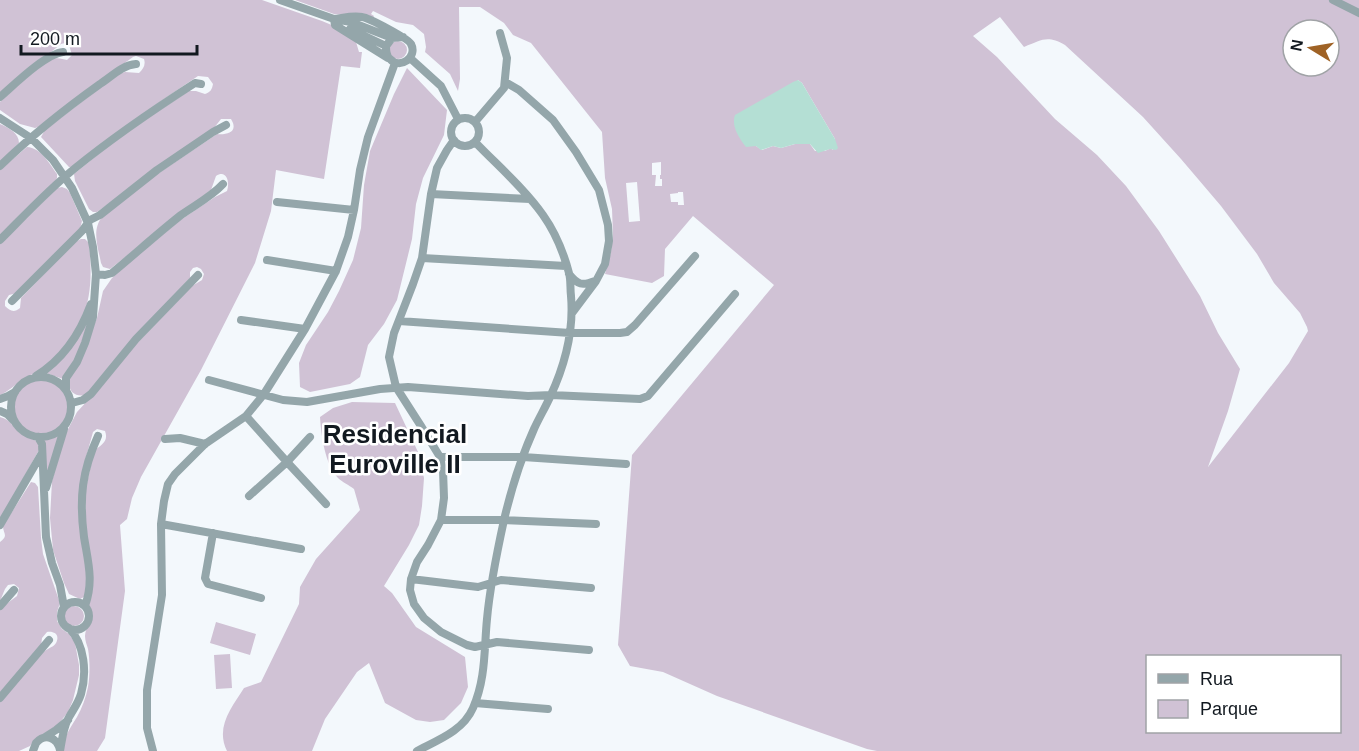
<svg xmlns="http://www.w3.org/2000/svg" width="1359" height="751" viewBox="0 0 1359 751" font-family="Helvetica,sans-serif">
	<style>
		.green { fill: #d0c2d5; fill-rule: evenodd }
		.water { fill: #b4dfd4 }
		.lines { fill: none; stroke-linecap: round; stroke-linejoin: round }
		.minor { stroke: #94a6aa; stroke-width: 8 }
		.labels { text-anchor: middle; stroke-width: 5; stroke-linejoin: round; paint-order: stroke }
		.district-label { font-size: 26px; font-weight: bold; fill: #121920; stroke: #fff }
	</style>
	<rect width="100%" height="100%" fill="#f3f8fc"/>
	<path class="green" d="M0,0H262L322,21L334,26L356,42L359,52H362L360,68L341,66L324,179L276,170L271,211L255,263L201,370L141,477L132,498L127,519L120,525L125,591L105,738L97,751H63C64,736 69,730 77,717C82,708 86,697 88,687C90,675 90,661 88,649C87,645 85,641 85,636C86,623 95,620 88,605L85,492L94,451C101,445 109,442 105,431L97,429L93,432L83,468L88,580L84,597L80,599L69,594L64,583L53,550L50,518L52,481L65,435L77,412L89,399L134,346L192,286L202,280L204,274L201,269L197,267L193,268L190,272V278L86,395C75,397 68,392 69,380L97,318L103,291L112,278L121,269L179,221L215,197L227,191C230,183 227,169 216,176L211,190L110,269L103,267L101,263C98,247 91,229 103,216L147,181L217,134C227,135 239,132 231,119H221L214,128L97,212H93L89,209L75,181L74,174L122,135L189,91H196L205,94C211,92 212,89 213,84L208,77L198,76L161,101L71,167H69L41,137L45,130L118,74L125,72L139,73C143,69 146,65 144,59L136,56L133,57L83,93L44,125L35,128L20,124L0,110V102C10,93 42,62 53,59C57,57 63,59 67,60L72,55L69,45L65,43L61,44L0,93Z
		M295,0H1359V751H877L867,749L717,696L663,672L630,666L618,645L632,455L774,285L693,216L665,249L664,276L652,283L605,274L611,252L613,235L612,209L605,178L602,132L531,43L513,35L504,23L480,7H459L460,79L458,91L450,74L425,52L426,47L424,34L413,25L396,22L373,11L371,14L374,16L373,18L334,14ZM1000,17L1024,47C1042,40 1047,35 1065,45L1143,117L1181,159L1221,206L1257,254L1274,283L1300,313L1307,327L1308,331L1305,336L1289,363L1208,467L1228,411L1240,369L1218,333L1200,296L1159,231L1126,186L1097,155L1055,119L997,57L973,36ZM1293,30H1329V66H1293ZM798,80L802,83L835,139L833,150L831,148L825,151H815L810,144H795L781,148L773,146L762,150L756,146ZM661,162V175H660V179H662V186H655L656,175H652V163ZM637,182L640,221L629,222L626,183ZM678,192H683L684,205H678V202H671L670,194L678,193ZM1148,656H1340V732H1148Z
		M389 50a9 9 0 1 1 18 0a9 9 0 1 1-18 0Z
		M407,68L447,110L444,135L423,178L416,204L412,239L397,300L384,324L368,345L360,377L350,384L310,392L300,387L299,363L306,345L328,312L339,291L353,260L361,228L364,185L370,151L394,94Z
		M0,124C9,128 19,133 19,143L0,163Z
		M27,147C41,148 49,163 57,174V178L55,182L0,237V170Z
		M62,187L67,189L70,193L82,221L80,229L17,293L9,295L5,301V306C10,311 14,313 20,308L21,298L75,242L81,239H85L89,243C94,294 89,325 50,362C43,369 32,374 23,380C14,385 9,391 0,395V244L57,188Z
		M90,314L78,355L63,379L46,373Z
		M14 407a27 27 0 1 1 54 0a27 27 0 1 1-54 0Z
		M352,402L395,403L418,452L424,478L422,506L419,525L409,545L384,586L392,593L416,627L465,657L468,687L461,703L444,720L430,722L416,720L385,703L369,663L357,672L325,719L312,751H227C215,727 232,707 244,688L261,682L299,604L300,587L316,559L360,510L354,489C349,485 342,482 338,478C325,465 321,434 320,417L333,408Z
		M0,417C11,420 12,426 20,433C26,437 33,438 39,443V450L0,520Z
		M59,436L45,481L44,440Z
		M31,482L35,483L38,487L41,538L43,554L60,603L57,612V621L62,629L69,634L75,643L79,665V675L73,700L68,712L57,726L35,739L30,746L19,751H0V702C14,686 26,669 41,654C45,649 53,648 56,643C60,635 55,631 47,632L42,638L41,646L0,693V610L5,605L17,596L19,588L14,584L8,585L5,589L0,601V542C9,535 3,534 3,526Z
		M64 616a10 10 0 1 1 20 0a10 10 0 1 1-20 0Z
		M216,622L256,634L250,655L210,643Z
		M230,654L232,688L216,689L214,655Z"/>
	<path class="water" d="M798,80L802,83L835,139L838,148L836,150L830,149L818,153L810,144H795L781,148L773,146L761,150L756,146L746,147C739,138 731,126 735,115L793,82Z"/>
	<g class="lines">
		<path class="minor" d="M280,0L334,19L351,22L392,38
			M1333,0L1359,13
			M334,19C343,18 353,15 362,17C369,18 409,39 411,44C418,57 400,70 390,59C386,56 386,51 386,46L392,38L403,37
			M334,19L335,25L388,58
			M350,29L386,46
			M410,58L441,86L458,119
			M505,82L519,90L553,120L576,152L599,190L608,225L609,241L605,264L596,281L572,313
			M0,97C14,85 45,54 63,52
			M0,118L31,138L53,160L72,188L88,223L93,247L96,274L93,317L85,343L77,362L66,378V389
			M451 132a14 14 0 1 1 28 0a14 14 0 1 1-28 0Z
			M475,122L504,88L507,58L500,33
			M454,140L447,150L437,168L431,194L422,258L413,284L394,333L389,357L396,387L421,426L440,457L443,470L444,498L441,520L428,545L417,562L411,579L410,590L414,604L424,618L441,632L467,645L475,647L497,642L589,650
			M0,166C31,136 65,109 100,84C111,77 122,65 136,64
			M431,194L530,199
			M277,202L354,210
			M0,240C24,216 47,191 74,169C112,138 153,110 195,83L201,84
			M422,258L566,266
			M267,260L336,271
			M96,274L105,275L112,273C135,254 157,234 181,215C195,205 211,197 223,184
			M569,274C578,285 582,286 595,281
			M12,301L82,231L90,220L100,215L157,170L213,132L226,125
			M241,320L305,329
			M399,321L570,333H620L627,332L635,325L695,256
			M36,376C64,359 80,334 91,304
			M11 407a30 30 0 1 1 60 0a30 30 0 1 1-60 0Z
			M209,380L283,400L307,402L380,389L408,387L528,396L551,395L640,399L648,396L735,294
			M0,399L8,396L15,392
			M72,403L83,400L91,394L136,339L198,275
			M0,411L7,414L14,421
			M246,416L287,462L326,504
			M38,437L42,444L46,537L52,563L60,585L64,607
			M165,439L180,438L205,444
			M440,457H523L626,464
			M46,488L64,429
			M249,496L287,462L310,437
			M441,520H504L596,524
			M161,524L301,549
			M0,525L42,453
			M213,533L205,578L208,584L261,598
			M411,579L478,587L501,580L591,588
			M61 616a14 14 0 1 1 28 0a14 14 0 1 1-28 0Z
			M0,606L14,590
			M85,606C94,581 88,562 84,537C79,498 82,471 98,436
			M0,698L49,640
			M475,703L548,709
			M45,737L56,730L68,720
			M33,751L36,743C45,733 57,737 60,750
			M60,751C62,740 63,729 68,719C72,711 78,704 81,694C87,673 85,645 69,628
			M153,751L147,728V690L162,595L161,524L164,501L168,484L175,474L205,444L246,416L264,394L305,329L336,271L348,237L354,210L360,170L368,137L395,63
			M417,751C438,740 463,731 473,708C486,679 484,649 487,619C490,586 497,552 504,520C511,490 521,458 534,429C539,418 545,408 550,397C565,365 574,331 571,296C570,288 571,280 569,273C564,254 555,232 543,215C525,189 497,165 475,142"/>
	</g>
	<g class="labels">
		<g class="district-label">
			<text x="395" y="443">Residencial<tspan x="395" dy="30">Euroville II</tspan></text>
		</g>
	</g>
	<rect x="1146" y="655" width="195" height="78" fill="#ffffff" stroke="#a0a3a6" stroke-width="1.5"/>
	<rect x="1158" y="674" width="30" height="9" fill="#94a6aa" stroke="#a0a3a6" stroke-width="1.5"/>
	<text x="1200" y="685" font-size="18" fill="#121920">Rua</text>
	<rect x="1158" y="700" width="30" height="18" fill="#d0c2d5" stroke="#a0a3a6" stroke-width="1.5"/>
	<text x="1200" y="715" font-size="18" fill="#121920">Parque</text>
	<g transform="translate(1311 48) rotate(281)"><circle r="28" fill="#ffffff" stroke="#a0a3a6" stroke-width="1.5"/>
	<path d="M0-4.5L10 22L0 15L-10 22Z" fill="#9f6225"/>
	<text y="-9" font-size="16" font-weight="bold" text-anchor="middle" fill="#121920">N</text>
	</g>
	<path d="M21 45v9h176v-9" fill="none" stroke="#121920" stroke-width="3"/>
	<text x="30" y="45" font-size="18" fill="#121920" stroke="#ffffff" stroke-width="4.5" paint-order="stroke">200 m</text>
</svg>
